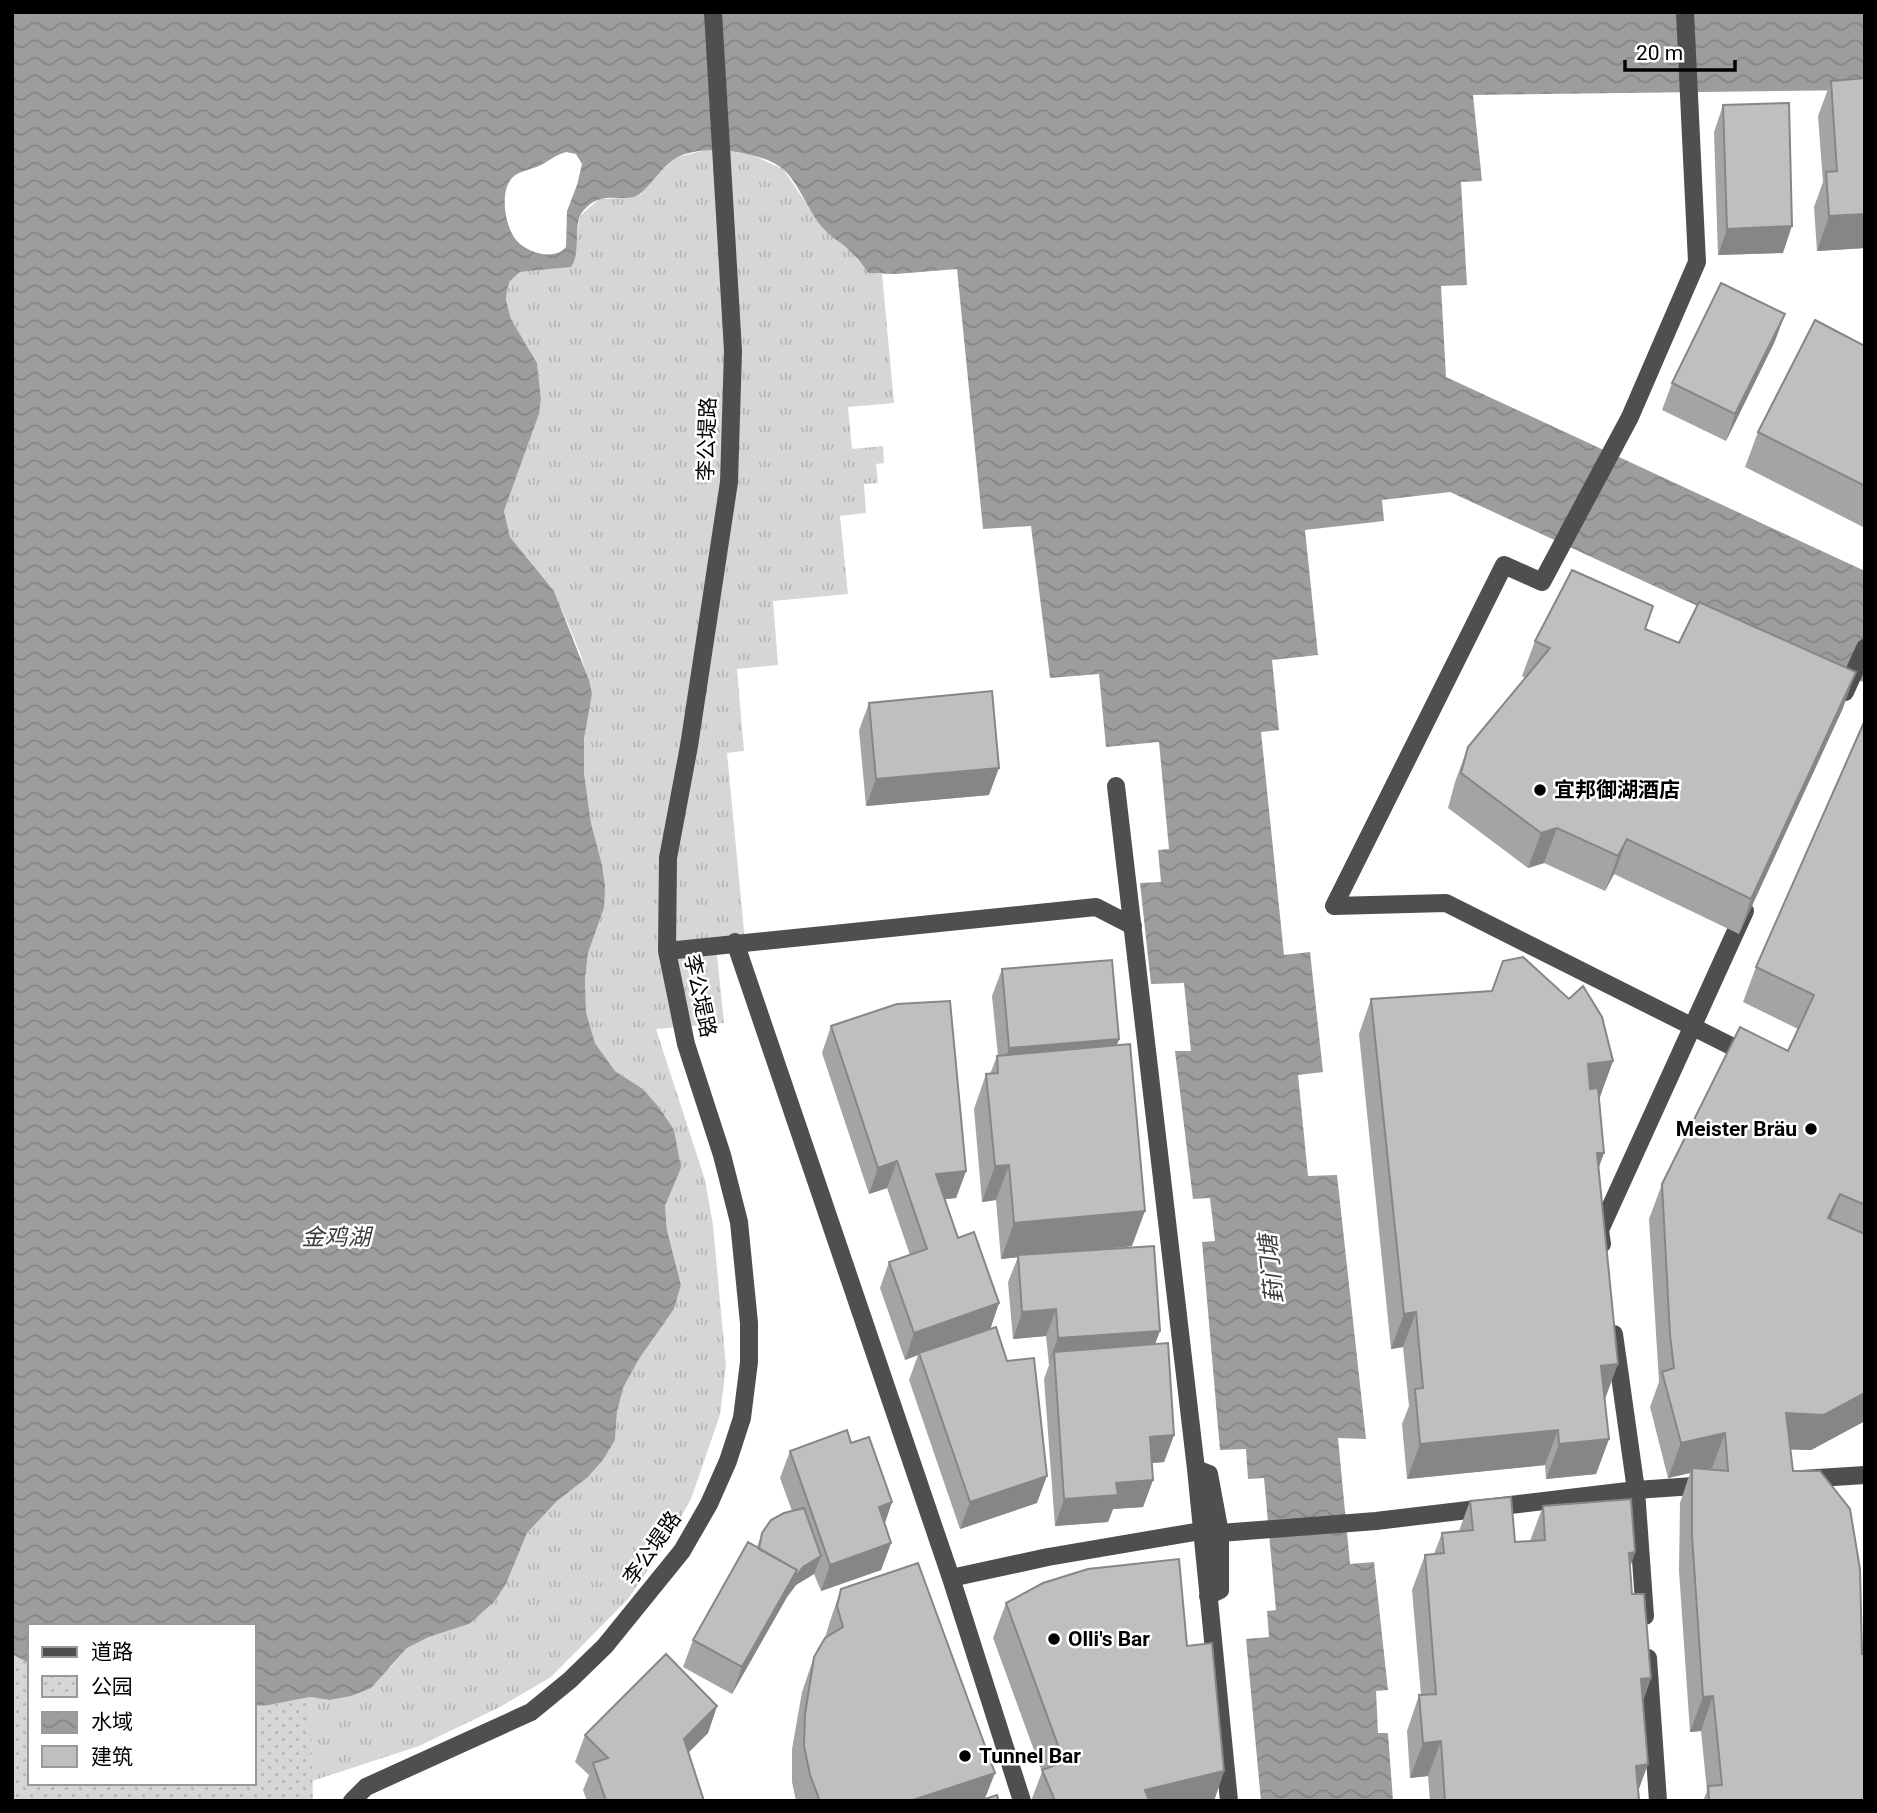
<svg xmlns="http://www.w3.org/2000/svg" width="1877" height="1813" viewBox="0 0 1877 1813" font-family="Roboto,'Noto Sans SC',sans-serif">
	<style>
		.grass { fill: url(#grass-tufts) }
		.park { fill: url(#park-dots) }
		.water { fill: url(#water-waves); fill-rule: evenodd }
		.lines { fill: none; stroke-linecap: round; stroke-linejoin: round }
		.minor { stroke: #4f4f4f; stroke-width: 18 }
		.wall { fill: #a4a4a4 }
		.shaded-wall { fill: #868686 }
		.building { fill: #bfbfbf; stroke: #868686; stroke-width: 2 }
		.poi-dot { fill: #000; stroke: #fff; stroke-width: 2.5 }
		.labels { text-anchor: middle; stroke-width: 5; stroke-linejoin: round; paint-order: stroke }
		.street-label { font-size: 21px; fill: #000; stroke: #fff }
		.poi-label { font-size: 21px; font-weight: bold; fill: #000; stroke: #fff; text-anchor: start }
		.water-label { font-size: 23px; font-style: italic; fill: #3e3e3e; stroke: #fff }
	</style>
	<defs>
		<pattern id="grass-tufts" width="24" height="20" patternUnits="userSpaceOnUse" patternTransform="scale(1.75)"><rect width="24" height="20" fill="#d6d6d6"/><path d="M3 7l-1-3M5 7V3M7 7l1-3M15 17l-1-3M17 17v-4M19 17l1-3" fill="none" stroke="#b6b6b6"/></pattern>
		<pattern id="park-dots" width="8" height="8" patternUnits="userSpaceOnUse" patternTransform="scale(1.75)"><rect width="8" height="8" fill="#d6d6d6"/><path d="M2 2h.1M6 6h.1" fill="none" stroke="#b6b6b6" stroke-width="1.8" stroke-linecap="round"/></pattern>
		<pattern id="water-waves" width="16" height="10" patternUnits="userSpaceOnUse" patternTransform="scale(1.75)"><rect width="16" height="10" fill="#9d9d9d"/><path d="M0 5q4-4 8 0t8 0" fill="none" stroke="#858585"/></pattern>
	</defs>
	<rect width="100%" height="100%" fill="#fff"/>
	<path class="grass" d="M711,149L750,154L783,169L823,228L852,252L868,273L882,274L894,403L848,407L852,449L883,446L884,463L876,464L878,483L864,484L866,513L840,516L848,594L773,601L778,665L737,669L744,751L727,753L745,941L716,945L724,1023L656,1029L705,1180L713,1225L726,1366L720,1415L691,1499L665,1545L628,1599L551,1677L500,1707L419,1746L312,1781L310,1697L329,1700L391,1667L407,1648L429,1637L469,1624L506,1584L527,1533L556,1502L588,1477L603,1460L615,1440L617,1412L623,1388L639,1359L674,1309L681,1285L667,1230L665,1206L681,1168L658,1106L643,1089L615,1071L595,1043L586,1012L585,980L588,953L604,908L602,865L591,823L584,773V739L592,694L581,655L554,591L510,537L504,511L539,414L541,399L537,363L511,319L506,300L507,289L510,281L520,272L571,267L580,216L599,199L628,198L641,194L649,182L677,157Z"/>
	<path class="park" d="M12,1654L30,1664V1783H254V1706L269,1705L310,1697L313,1801H12Z"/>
	<path class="water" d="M12,12H1865V90L1473,95L1482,181L1461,182L1467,285L1441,286L1446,377L1865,571V683L1450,492L1382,500L1384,521L1305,530L1318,655L1272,660L1279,730L1261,732L1284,955L1310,952L1323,1072L1298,1075L1308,1176L1337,1175L1366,1439L1338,1438L1350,1564L1374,1562L1388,1690L1376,1691L1378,1733H1388L1393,1801H1261L1246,1639L1269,1637L1267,1611L1276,1610L1264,1478L1248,1479L1246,1449L1220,1450L1202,1242L1215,1241L1210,1198L1193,1199L1175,1051H1191L1184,983L1151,984L1140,883L1161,882L1158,850L1169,849L1159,742L1106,747L1099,674L1050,678L1031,526L983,529L957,269L896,274L868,273C863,266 858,258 851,252C843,243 830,237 822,227C809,212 798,182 783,169C762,151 700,143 676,158C662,167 653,182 642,192C626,207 604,186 583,211C572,224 582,251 571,267L520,272L510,281L507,289L506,300L511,319L537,363L541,399L539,414L504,511L510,537L554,591L589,680L592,694L584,739V773L591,823L602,865L605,886L604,908L588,953L585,980L586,1012L595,1043L615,1071L643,1089L658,1106L674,1130L681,1168L665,1206L667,1230L681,1285L674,1309L639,1359L623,1388L617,1412L615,1440L603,1460L588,1477L556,1502L527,1533L506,1584L494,1602L469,1624L429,1637L407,1648L371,1688L351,1696L329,1700L310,1697L269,1705L254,1706V1626H30V1664L12,1654ZM566,152L576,154L582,164L577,185L567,211L566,247C554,261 528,253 517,241C505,228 499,192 512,178C520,170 531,170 541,165C550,160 556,155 566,152Z"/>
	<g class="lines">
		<path class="minor" d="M1685,12L1697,262L1630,417L1542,582L1504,565L1334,906L1446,903L1751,1056
			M1845,692L1865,648
			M1116,786L1196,1469L1229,1801
			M735,942L951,1578L1022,1801
			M667,951L1096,907L1133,926
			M1602,1244L1600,1230L1745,911
			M1614,1334L1636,1490L1645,1616
			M1196,1469L1209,1474L1220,1533V1590L1208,1596
			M1802,1479L1865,1475
			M1220,1533L1376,1521L1636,1490L1708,1485
			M951,1578L1048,1557L1201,1531
			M1648,1658L1658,1801
			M352,1801L366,1787L531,1712L570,1680L605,1646L682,1551L709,1504L728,1461L742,1418L749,1362V1323L739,1222L722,1155L686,1044L667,951L668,858L689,746L729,482L733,351L713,12"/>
	</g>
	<path class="wall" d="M1865,78V248L1817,251L1814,207L1823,182L1818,116L1831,81Z
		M1723,105L1783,253L1718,255L1714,132Z
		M1775,341L1726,441L1662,410L1672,383Z
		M1865,346V528L1745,467L1758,432Z
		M1645,629L1843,708L1739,934L1614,874L1605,891L1544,863L1528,868L1448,808L1455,782L1468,747L1525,678L1522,676L1535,641Z
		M869,703L989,795L866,806L859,730Z
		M1865,720V1421L1811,1450L1790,1449L1793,1471L1865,1801H1703L1707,1791L1701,1731L1690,1732L1679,1571L1680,1503L1690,1473L1668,1478L1650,1407L1659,1382L1649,1219L1662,1184L1788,1051L1798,1029L1743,1002L1756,967Z
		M1002,969L1119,1039L1117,1045L1132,1246L1099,1250L1155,1344L1174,1435L1164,1462L1152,1463L1153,1480L1143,1507L1113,1509L1108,1522L1055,1526L1044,1379L1049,1365L1046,1336L1013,1339L1008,1282L1018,1257L1001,1259L996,1200L982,1202L974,1109L986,1074H990L997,1056H998L992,996Z
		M1371,999L1613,1061L1599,1097L1604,1153L1599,1167L1605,1399L1609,1439L1596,1474L1546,1479L1545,1465L1407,1479L1402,1424L1409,1406L1403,1347L1391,1349L1359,1034Z
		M831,1026L966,1171L956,1198L944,1199L958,1238L999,1303L990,1328L1037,1503L960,1529L909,1380L918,1355L905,1360L880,1288L889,1262L910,1255L887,1188L869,1194L822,1053Z
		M851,1443L892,1502L884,1524L891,1543L881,1570L821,1591L814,1574L796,1585L787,1597L732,1694L683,1667L693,1640L757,1547L762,1533L792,1511L780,1478L790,1451Z
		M1470,1501L1515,1542L1530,1541L1543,1506L1635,1552L1630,1568L1632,1594L1651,1678L1643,1701L1648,1764L1638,1790L1639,1801H1430L1428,1776L1410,1778L1407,1731L1419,1695H1421L1412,1590L1425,1555L1434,1554L1442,1533L1459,1531Z
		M841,1589L985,1799L999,1801H796L792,1782V1749L802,1692L814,1657L825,1638L829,1624Z
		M1006,1603L1187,1646L1224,1771L1214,1801H1031L1042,1772L993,1638Z
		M717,1706L708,1733L689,1752L704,1801H587L583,1790L589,1775L575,1762L585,1735Z"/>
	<path class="shaded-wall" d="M1865,214V248L1817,251L1829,216Z
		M1792,226L1783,253L1718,255L1727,229Z
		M1785,314L1775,341L1726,441L1735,414Z
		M1856,672L1843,708L1739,934L1751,899Z
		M999,768L989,795L866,806L876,779Z
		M1557,828L1544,863L1528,868L1541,833Z
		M1627,839L1614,874L1605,891L1618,856Z
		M1119,1039L1109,1066L999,1075L1009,1048Z
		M1613,1061L1600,1097L1576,1099L1588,1064Z
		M1597,1153H1604L1591,1188Z
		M897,1161L887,1188L869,1194L878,1168Z
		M1009,1165L996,1200L982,1202L995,1166Z
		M966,1171L956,1198L926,1201L936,1174Z
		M1840,1194L1827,1229L1828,1218Z
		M1145,1211L1132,1246L1001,1259L1014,1223Z
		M999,1303L990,1330L919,1353L918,1355L905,1360L914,1333Z
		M1056,1309L1046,1336L1013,1339L1022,1312Z
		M1416,1312L1403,1347L1391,1349L1404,1314Z
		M1160,1331L1150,1358L1054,1352L1048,1365L1058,1338Z
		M1618,1364L1605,1399L1588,1401L1601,1366Z
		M1865,1393V1421L1811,1450L1773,1449L1786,1413Z
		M1558,1430L1545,1465L1407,1479L1420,1444Z
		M1725,1433L1712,1468L1692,1473V1468L1690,1473L1668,1478L1681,1443Z
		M1174,1435L1164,1462L1140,1464L1150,1437Z
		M1609,1439L1596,1474L1546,1479L1559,1444Z
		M1047,1476L1037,1503L960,1529L970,1502Z
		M1153,1480L1143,1507L1113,1509L1108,1522L1055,1526L1064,1499L1116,1483Z
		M892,1502L883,1529L879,1507Z
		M891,1543L881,1570L821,1591L830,1565Z
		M1635,1552L1623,1588L1629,1553Z
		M821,1556L814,1574L796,1585L787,1597L732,1694L742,1667L797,1570Z
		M1651,1678L1638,1713L1641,1679Z
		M1713,1696L1701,1731L1690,1732L1703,1697Z
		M717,1706L708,1733L675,1766L684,1739Z
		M1441,1741L1428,1776L1410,1778L1423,1743Z
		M1648,1764L1635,1800L1636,1766Z
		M1224,1771L1214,1801H1141L1145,1790Z
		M995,1773L984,1801H910Z"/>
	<path class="building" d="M1865,78V214L1829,216L1826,172L1837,171L1831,81Z
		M1789,103L1792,226L1727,229L1723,105Z
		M1721,283L1785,314L1735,414L1672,383Z
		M1815,320L1865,346V486L1758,432Z
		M1572,570L1653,606L1645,629L1679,643L1699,602L1856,672L1751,899L1627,839L1618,856L1557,828L1541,833L1461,773L1468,747L1550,648L1535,641Z
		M992,691L999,768L876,779L869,703Z
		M1865,720V1205L1840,1194L1828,1218L1865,1234V1393L1824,1415L1786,1413L1793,1471H1820L1850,1509L1860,1569L1862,1654H1865V1801H1709L1708,1786L1722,1785L1713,1696L1703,1697L1692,1536V1468L1728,1471L1725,1433L1681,1443L1662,1372L1674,1368L1670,1335L1662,1184L1740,1027L1788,1051L1814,995L1756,967Z
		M1523,957L1569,999L1583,986L1602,1017L1613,1061L1588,1064L1590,1089L1598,1088L1604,1153H1597L1618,1364L1601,1366L1609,1439L1559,1444L1558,1430L1420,1444L1415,1389L1423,1388L1416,1312L1404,1314L1371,999L1492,991L1503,961Z
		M1112,960L1119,1039L1009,1048L1002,969Z
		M950,1001L966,1171L936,1174L958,1238L974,1232L999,1303L914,1333L889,1262L927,1249L897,1161L878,1168L831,1026L897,1004Z
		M1130,1044L1145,1211L1014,1223L1009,1165L995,1166L986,1074L998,1073L997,1056Z
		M1154,1246L1160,1331L1058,1338L1056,1309L1022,1312L1018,1255Z
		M996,1327L1007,1361L1034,1358L1047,1476L970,1502L919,1353Z
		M1168,1343L1174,1435L1150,1437L1153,1480L1116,1483L1118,1495L1064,1499L1054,1352Z
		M847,1430L851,1443L869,1437L892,1502L879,1507L891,1543L830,1565L790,1451Z
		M1511,1497L1515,1542L1545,1540L1543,1506L1631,1499L1635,1552L1629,1553L1632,1594H1644L1651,1678L1641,1679L1648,1764L1636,1766L1639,1800L1445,1801L1441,1741L1423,1743L1419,1695L1436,1694L1425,1555L1444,1553L1442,1533L1473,1530L1470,1501Z
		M804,1508L821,1556L803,1567L794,1579L797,1570L759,1549L762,1533L771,1520L784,1513Z
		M748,1542L797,1570L742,1667L693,1640Z
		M1179,1559L1187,1646L1212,1643L1224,1771L1145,1790L1149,1801H1055L1042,1770L1064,1762L1006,1603L1043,1583L1088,1569Z
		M918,1563L995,1773L910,1801H820L810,1775L804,1746L805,1714L814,1657L825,1638L843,1627L837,1606L841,1589Z
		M666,1654L717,1706L684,1739L704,1801H606L593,1763L608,1758L585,1735Z
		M997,1795L999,1801H979Z"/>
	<g class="poi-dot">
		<circle cx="1540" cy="790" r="7"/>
		<circle cx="1811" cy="1129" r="7"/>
		<circle cx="1054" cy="1639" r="7"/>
		<circle cx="965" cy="1756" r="7"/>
	</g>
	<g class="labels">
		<g class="street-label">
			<text transform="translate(707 439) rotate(-88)" y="7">李公堤路</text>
			<text transform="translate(700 996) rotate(78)" y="7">李公堤路</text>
			<text transform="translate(652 1548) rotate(-55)" y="7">李公堤路</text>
		</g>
		<g class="poi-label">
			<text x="1554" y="797">宜邦御湖酒店</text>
			<text x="1797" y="1136" text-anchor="end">Meister Bräu</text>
			<text x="1068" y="1646">Olli's Bar</text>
			<text x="979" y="1763">Tunnel Bar</text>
		</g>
		<g class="water-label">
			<text x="336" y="1245">金鸡湖</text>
			<text transform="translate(1271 1269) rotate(-96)" y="8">葑门塘</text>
		</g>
	</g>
	<rect width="1877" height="1813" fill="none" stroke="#000000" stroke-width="28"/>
	<rect x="28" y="1624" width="228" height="161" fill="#ffffff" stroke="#999999" stroke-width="2"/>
	<rect x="42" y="1647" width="35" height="10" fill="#4f4f4f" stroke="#999999" stroke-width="2"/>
	<text x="91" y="1659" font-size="21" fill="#000000">道路</text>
	<rect x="42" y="1676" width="35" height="21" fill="url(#park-dots)" stroke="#999999" stroke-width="2"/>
	<text x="91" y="1694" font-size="21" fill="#000000">公园</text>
	<rect x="42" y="1712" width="35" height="21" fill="url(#water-waves)" stroke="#999999" stroke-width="2"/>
	<text x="91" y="1729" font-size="21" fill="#000000">水域</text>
	<rect x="42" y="1746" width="35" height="21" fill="#bfbfbf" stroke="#999999" stroke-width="2"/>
	<text x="91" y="1764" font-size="21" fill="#000000">建筑</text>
	<path d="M1625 60v10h110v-10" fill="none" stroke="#000000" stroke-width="3.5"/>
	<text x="1636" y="60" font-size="21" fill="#000000" stroke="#ffffff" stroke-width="5" paint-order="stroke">20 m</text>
</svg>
